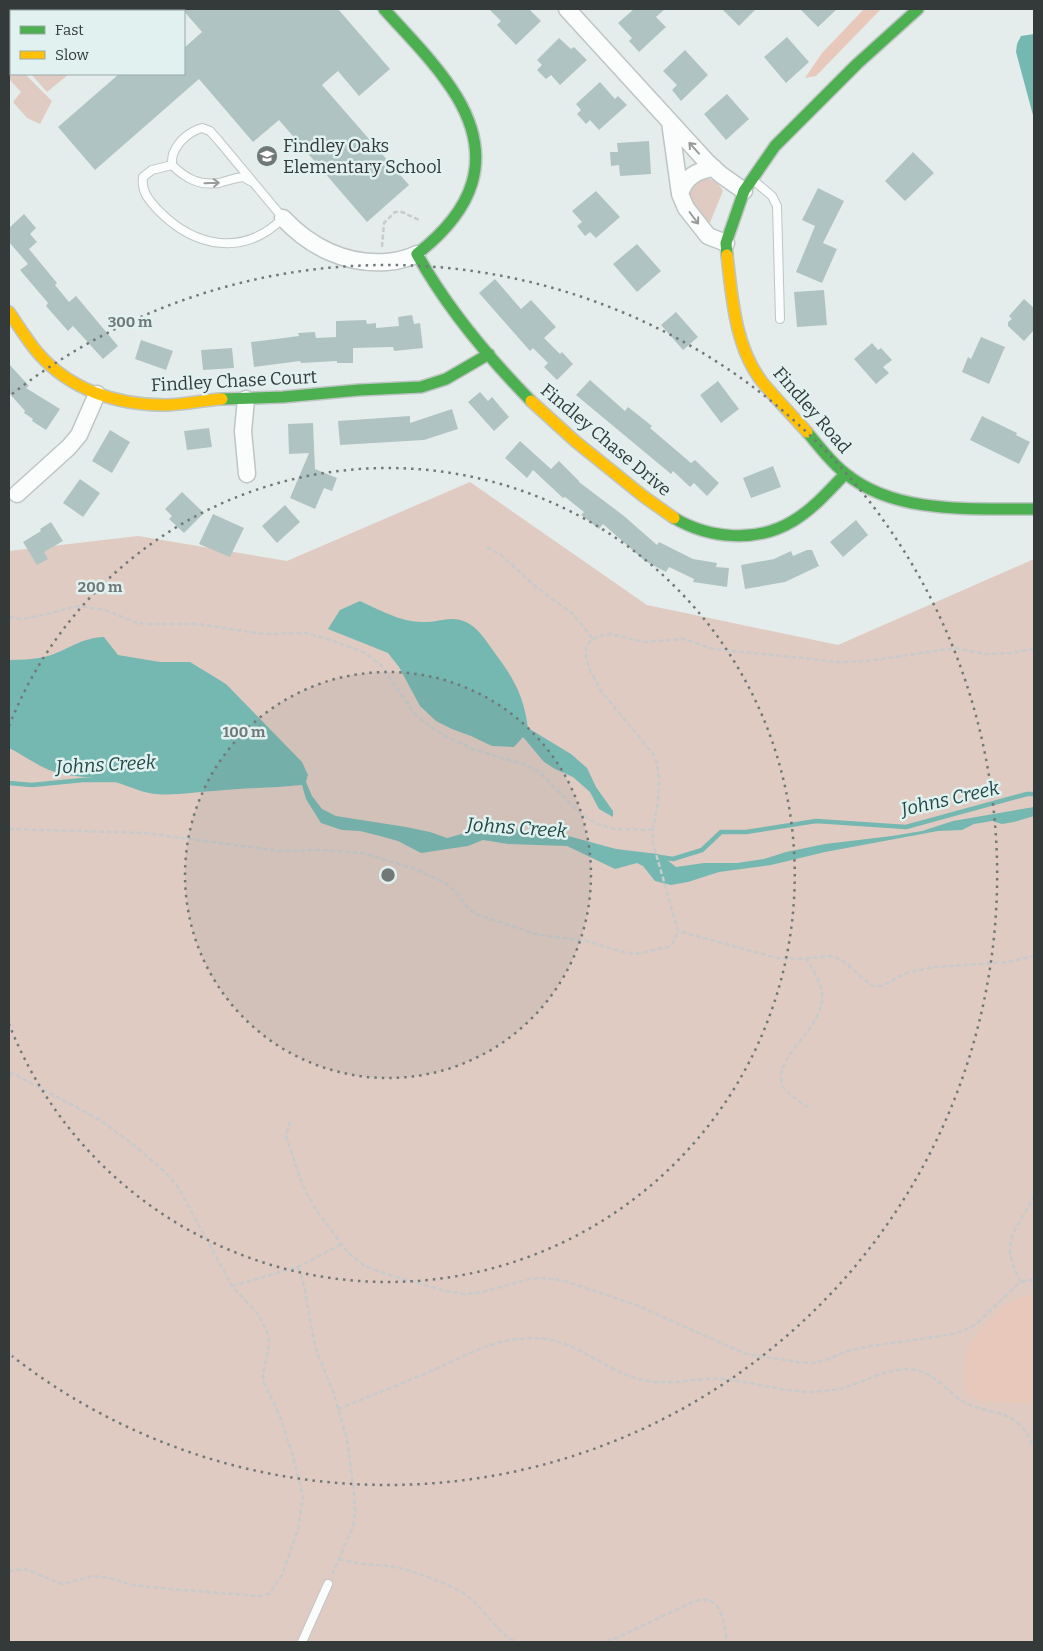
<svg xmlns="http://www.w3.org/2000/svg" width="1043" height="1651" viewBox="0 0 1043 1651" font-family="Bitter,serif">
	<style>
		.green { fill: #e0cbc2 }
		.forest { fill: #e8c8ba }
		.water { fill: #75b7b1 }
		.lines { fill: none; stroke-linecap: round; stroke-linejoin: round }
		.stream { stroke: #75b7b1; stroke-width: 4.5 }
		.building { fill: #afc4c2 }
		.lane-casing { stroke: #bec5c4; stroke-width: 10 }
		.street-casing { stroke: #bec5c4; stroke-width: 19 }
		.fast-casing { stroke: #bec5c4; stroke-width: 14 }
		.slow-casing { stroke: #bec5c4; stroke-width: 14 }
		.path { stroke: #c8cbcb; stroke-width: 2.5; stroke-dasharray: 5 2.5; stroke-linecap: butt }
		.lane { stroke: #fbfcfc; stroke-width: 8 }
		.street { stroke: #fbfcfc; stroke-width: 16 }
		.fast { stroke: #4caf50; stroke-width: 11 }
		.slow { stroke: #ffc107; stroke-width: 11 }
		.oneway { stroke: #979b9a }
		.ring { fill: none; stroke: #717978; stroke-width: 2.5; stroke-dasharray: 2.5 5 }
		.labels { text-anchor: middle; stroke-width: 5; stroke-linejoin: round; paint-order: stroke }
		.poi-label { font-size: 18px; fill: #333a39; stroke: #e0f1ef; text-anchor: start }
		.street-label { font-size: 18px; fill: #333a39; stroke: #e0f1ef }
		.water-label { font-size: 19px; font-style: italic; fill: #204946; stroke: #e0f1ef }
		.centre { fill: #717978; stroke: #e0f1ef; stroke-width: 2.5 }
		.ring-label { font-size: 15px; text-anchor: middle; font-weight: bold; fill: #717978; stroke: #e0f1ef; stroke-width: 5; stroke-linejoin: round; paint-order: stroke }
	</style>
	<rect width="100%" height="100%" fill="#e4edec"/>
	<path class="green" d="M9,9H75L78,11H11V52L9,50Z
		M9,55L11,58V74H25L52,101L40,124L27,118L13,102L21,92L9,79Z
		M31,74H69L47,92Z
		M700,177C711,178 717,181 723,191L709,225L685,204L690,183Z
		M470,482L647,605L838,645L1034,559V1642H9V551L138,536L287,561Z"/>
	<path class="forest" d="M864,9H881L816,76L805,78L822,53Z
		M1034,1294V1403L980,1402L967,1393C964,1380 964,1360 969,1347C972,1338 997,1311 1005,1306C1013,1300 1025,1295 1034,1294Z"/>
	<path class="water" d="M1034,34V119L1016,52L1017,44L1021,36Z
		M360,601C380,610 402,623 425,622C439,622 452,615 466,622C478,628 485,639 492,649C513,678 523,692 528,728L571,754L587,768L596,787L613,811V817L599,809L590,792L573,777L555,769L544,762L523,737L514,747L492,746L471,736L452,729L436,721L420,706L399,667L388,653L328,629L340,610Z
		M104,637L118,655L160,662H190L226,684L302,762L308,775L306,782L312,796L322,809L336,816L406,827L430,832L447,838L469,832H479L489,829L495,824H502L513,827L528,836L544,831L561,834L616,849L658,854L666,859L676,867L704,863H737L764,859L786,852L825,844L892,836L922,831L953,821L1034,807V816L1014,822L1002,824L992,821L974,824L962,830L938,831L825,852L771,865L719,872L688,882L671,885L655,881L643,866L637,863L615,869L567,846L508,844L483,840L468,846L421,853L398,841L380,836L360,831L342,830L321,823L306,799L302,785C273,788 244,788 214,791C193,792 171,797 149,793C134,790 121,782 106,780C87,776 67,777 49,770C35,764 23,755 9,748V660C22,660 36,659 48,656C70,649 80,638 104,637Z"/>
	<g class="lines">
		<path class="stream" d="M9,783L32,785L83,780H117
			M660,857L673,859L702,850L721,832H746L816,821L906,827L1027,794H1034"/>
	</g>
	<path class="building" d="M182,9H338L390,69L359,96L338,71L322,85L409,185L367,222L279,120L253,142L199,79L95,170L58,127L119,74H184V48L202,32Z
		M489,9H529L541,21L516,45L497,25L501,21Z
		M634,9H665L656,17L666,27L639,52L629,41L632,38L618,23Z
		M722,9H756L739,26Z
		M800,9H837L818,27Z
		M787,37L809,62L786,83L764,57Z
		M559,38L571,49L574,47L587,60L560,85L551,75L546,79L537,70L542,65L537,60Z
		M685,50L708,75L681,101L672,90L677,85L663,71Z
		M600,82L615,99L618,96L627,105L599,130L590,120L586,124L577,114L581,110L576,104Z
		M727,94L749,119L726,140L704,114Z
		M649,141L651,174L620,176L619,165L611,166L610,152H618L617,143Z
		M913,152L934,173L905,201L885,181Z
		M818,188L844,201L823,243L837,249L822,283L796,272L815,226L802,220Z
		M596,191L620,217L596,238L590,232L585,236L577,226L582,222L572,211Z
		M24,214L36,228L30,234L37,242L29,249L57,283L55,285L69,302L76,296L118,346L103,359L73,326L68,331L46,306L48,303L20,270L28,264L9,242V228Z
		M637,244L661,271L637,292L613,264Z
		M495,279L521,309L531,300L556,327L544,338L560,354L562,352L573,364L557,380L544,367L548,363L533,348L530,351L479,293Z
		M824,290L827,325L797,327L794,292Z
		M1024,299L1034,308V330L1024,341L1008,326V322L1012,319L1009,316Z
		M676,312L698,337L683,350L661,325Z
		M412,315L414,324L420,323L423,348L394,351L393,347L353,348V363H337V361L301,363L300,361L254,367L251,342L299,336L298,333L315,332L316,338L336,337V321L366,320L367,324L376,323V328L399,326L398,317Z
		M981,337L1005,347L989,384L962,372L968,357L971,359Z
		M141,340L173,351L166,370L135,359Z
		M872,343L878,350L881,348L892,360L883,367L889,373L876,384L854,359Z
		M232,348L234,368L203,370L201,350Z
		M9,364L29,386L26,388L60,409L46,430L32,421L33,419L24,413L25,411L9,393Z
		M590,380L625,411L628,407L652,426L650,428L691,463L695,460L719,483L707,496L694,483L690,487L673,471L671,474L576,395Z
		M718,381L739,409L721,423L700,395Z
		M480,392L488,401L492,397L509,417L494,431L468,402Z
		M452,409L458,429L424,440L340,445L338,421L410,416V423Z
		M982,416L1017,433L1016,435L1030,442L1019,464L970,440Z
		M313,423L315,469L337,478L332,491L324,488L315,509L290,498L309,453L289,454L288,424Z
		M209,428L212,447L187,450L184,431Z
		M110,430L130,442L112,473L92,461Z
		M520,441L551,469L559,461L579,481V482L624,516L657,545L659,542L693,559L717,563L716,567L729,568L727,587L693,582L694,579L669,567L666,572L645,561L603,524L599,529L581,515L584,512L565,497L563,498L533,470L527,478L505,458Z
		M773,466L781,487L751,498L743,478Z
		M80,479L100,493L83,517L63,503Z
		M182,492L204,513L184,533L169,519L172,516L165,509Z
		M285,505L300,522L277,543L262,526Z
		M213,514L244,528L230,557L199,544Z
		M856,520L868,535L843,557L830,542Z
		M51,522L63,541L44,552L48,559L37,565L23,542L41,531L40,529Z
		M807,550H812L819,566L785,582L745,589L741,565L774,559L791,551L793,556Z"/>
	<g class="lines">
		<g class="lane-casing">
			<path id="lane" d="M202,128L210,131L218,140L283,218C244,257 195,248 158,210C149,200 141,192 143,177L152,170L172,165C172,161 172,155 174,152C179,140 191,131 202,128Z
				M172,165C185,178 199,186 219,183C227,181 234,178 243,177L252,182
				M753,180L772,196L777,206L780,319
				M302,1642L328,1584"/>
		</g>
		<g class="street-casing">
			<path id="street" d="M567,9L706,161L720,174L744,191
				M670,122L680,194L686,208L708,236L726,243
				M680,194C685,177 697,170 714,168
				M283,218C310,247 346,265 387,262C398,261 407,259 417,254
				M246,399L243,431L247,474
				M17,494L69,447L79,435L97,394"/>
		</g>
		<g class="fast-casing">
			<path id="fast" d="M384,9C409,37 437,64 457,97C495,161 472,211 417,254C447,308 488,357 531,401
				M727,255L726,243L744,191L775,146L857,64L918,9
				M222,399L283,397L359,390L421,387L446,379L489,354
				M807,432C819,446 831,463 846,474C897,515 972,508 1034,509
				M674,518C710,539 757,543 793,521C813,509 829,491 845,474"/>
		</g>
		<g class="slow-casing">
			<path id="slow" d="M727,255C732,298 735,348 763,383C777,400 793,416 807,432
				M9,312C18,325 27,340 38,353C70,390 117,405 165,405C184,405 203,400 222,399
				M531,401L575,441L643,496L674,518"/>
		</g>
		<path class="path" d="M382,247L384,223L395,212H402L421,221
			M487,547L501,555L536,587L573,614L593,639
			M9,617L22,619L38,616L78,606L105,610L137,623L149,624H198L264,634L306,633L331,640L365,653L381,665L414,713L424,722L445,736L475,750L523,764L538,771L579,812L597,824L615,829L653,830
			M1034,649L1011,653L986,654L956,648L867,661L839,662L713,649L684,639L644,642L610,634L599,636L591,640L586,647V659L590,670L601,691L653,754L657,763L659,780L658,801L653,830V843L678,931L777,958L796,959L832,956L842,960L866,981L874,986H882L906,973L934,967L1008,962L1034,956
			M9,829L146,833L279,851L320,850L363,853L412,868L444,882L456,892L466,906L475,914L539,935L587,941L623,952L636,954L668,947L673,943L678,931
			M806,958C813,970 824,986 822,1001C818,1026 796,1041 785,1063C781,1070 779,1081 784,1088C790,1096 800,1102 808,1107
			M9,1073L14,1074L100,1120L130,1142L163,1170L178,1187L232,1286L256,1312L263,1323L268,1334L269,1344L263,1375L264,1383L280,1416L292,1453L303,1496L298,1529L282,1575L269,1594L259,1596L170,1589L133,1585L109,1578L93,1576L62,1584L25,1569L9,1571
			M290,1121L286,1136L303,1186L315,1208L348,1253L365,1266L386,1274L446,1291L465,1294L483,1292L526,1280L541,1278L562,1280L636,1305L746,1354L798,1362L813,1363L826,1360L847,1351L871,1346L948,1335L963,1331L976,1324L1018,1284L1024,1281L1034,1280
			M298,1267L304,1285L315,1347L334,1394L347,1439L354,1492L355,1513L353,1527L332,1575
			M1021,1282C998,1240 1016,1233 1034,1196
			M232,1286L298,1267L342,1244
			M338,1409C370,1396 402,1384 433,1370C456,1360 481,1346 506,1341C520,1338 538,1337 551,1340C588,1348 615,1379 656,1382C679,1384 701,1377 724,1379C753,1382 783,1392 813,1392C823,1391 834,1390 843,1388C867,1381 890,1366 916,1370C937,1374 948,1394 966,1403C982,1412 1003,1410 1018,1423C1026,1429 1030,1440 1034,1448
			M339,1559C357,1565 376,1564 395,1567C412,1570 448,1584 463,1593C484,1606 494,1631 516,1642
			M599,1642L614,1639L695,1601C699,1600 704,1599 707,1600C723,1602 725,1630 727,1642"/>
		<use href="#lane" class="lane"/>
		<use href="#street" class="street"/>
		<use href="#fast" class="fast"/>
		<use href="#slow" class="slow"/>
	</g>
	<defs><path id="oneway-shaft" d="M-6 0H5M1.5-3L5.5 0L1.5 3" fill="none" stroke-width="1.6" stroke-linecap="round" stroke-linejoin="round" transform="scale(1.25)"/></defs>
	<g class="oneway">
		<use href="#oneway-shaft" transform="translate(694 148) rotate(-132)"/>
		<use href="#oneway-shaft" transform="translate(212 183) rotate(-2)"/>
		<use href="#oneway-shaft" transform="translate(694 218) rotate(53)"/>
	</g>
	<circle cx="388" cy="875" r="203" fill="#717978" fill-opacity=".12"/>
	<g class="ring">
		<circle cx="388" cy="875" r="203"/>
		<path d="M9 726A407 407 0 1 1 9 1024"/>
		<path d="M12 394A610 610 0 1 1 12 1356"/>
	</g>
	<defs>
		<g id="school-disc" transform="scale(1.125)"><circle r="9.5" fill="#717978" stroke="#e0f1ef"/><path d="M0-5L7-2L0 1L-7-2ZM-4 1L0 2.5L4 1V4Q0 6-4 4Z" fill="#fff"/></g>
	</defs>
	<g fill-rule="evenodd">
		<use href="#school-disc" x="267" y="156"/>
	</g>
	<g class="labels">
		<g class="poi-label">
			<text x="283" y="152">Findley Oaks<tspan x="283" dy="21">Elementary School</tspan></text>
		</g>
		<g class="street-label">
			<text transform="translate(234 381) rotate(-3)" y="6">Findley Chase Court</text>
			<text transform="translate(812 410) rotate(49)" y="6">Findley Road</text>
			<text transform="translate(606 440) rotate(40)" y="6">Findley Chase Drive</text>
		</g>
		<g class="water-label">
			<text transform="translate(106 764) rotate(-3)" y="7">Johns Creek</text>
			<text transform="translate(950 798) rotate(-13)" y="7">Johns Creek</text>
			<text transform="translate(517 827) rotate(4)" y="7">Johns Creek</text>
		</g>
	</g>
	<circle cx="388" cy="875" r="8" class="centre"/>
	<g class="ring-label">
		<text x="130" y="327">300 m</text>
		<text x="100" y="592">200 m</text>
		<text x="244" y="737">100 m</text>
	</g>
	<rect width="1043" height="1651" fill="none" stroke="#333a39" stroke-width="20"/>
	<rect x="10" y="10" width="175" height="65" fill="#e0f1ef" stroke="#9ba8a6"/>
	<rect x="20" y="26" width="25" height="8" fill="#4caf50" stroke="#9ba8a6"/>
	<text x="55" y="35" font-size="15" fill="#333a39">Fast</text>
	<rect x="20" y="51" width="25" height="8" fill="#ffc107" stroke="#9ba8a6"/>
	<text x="55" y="60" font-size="15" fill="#333a39">Slow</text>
</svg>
